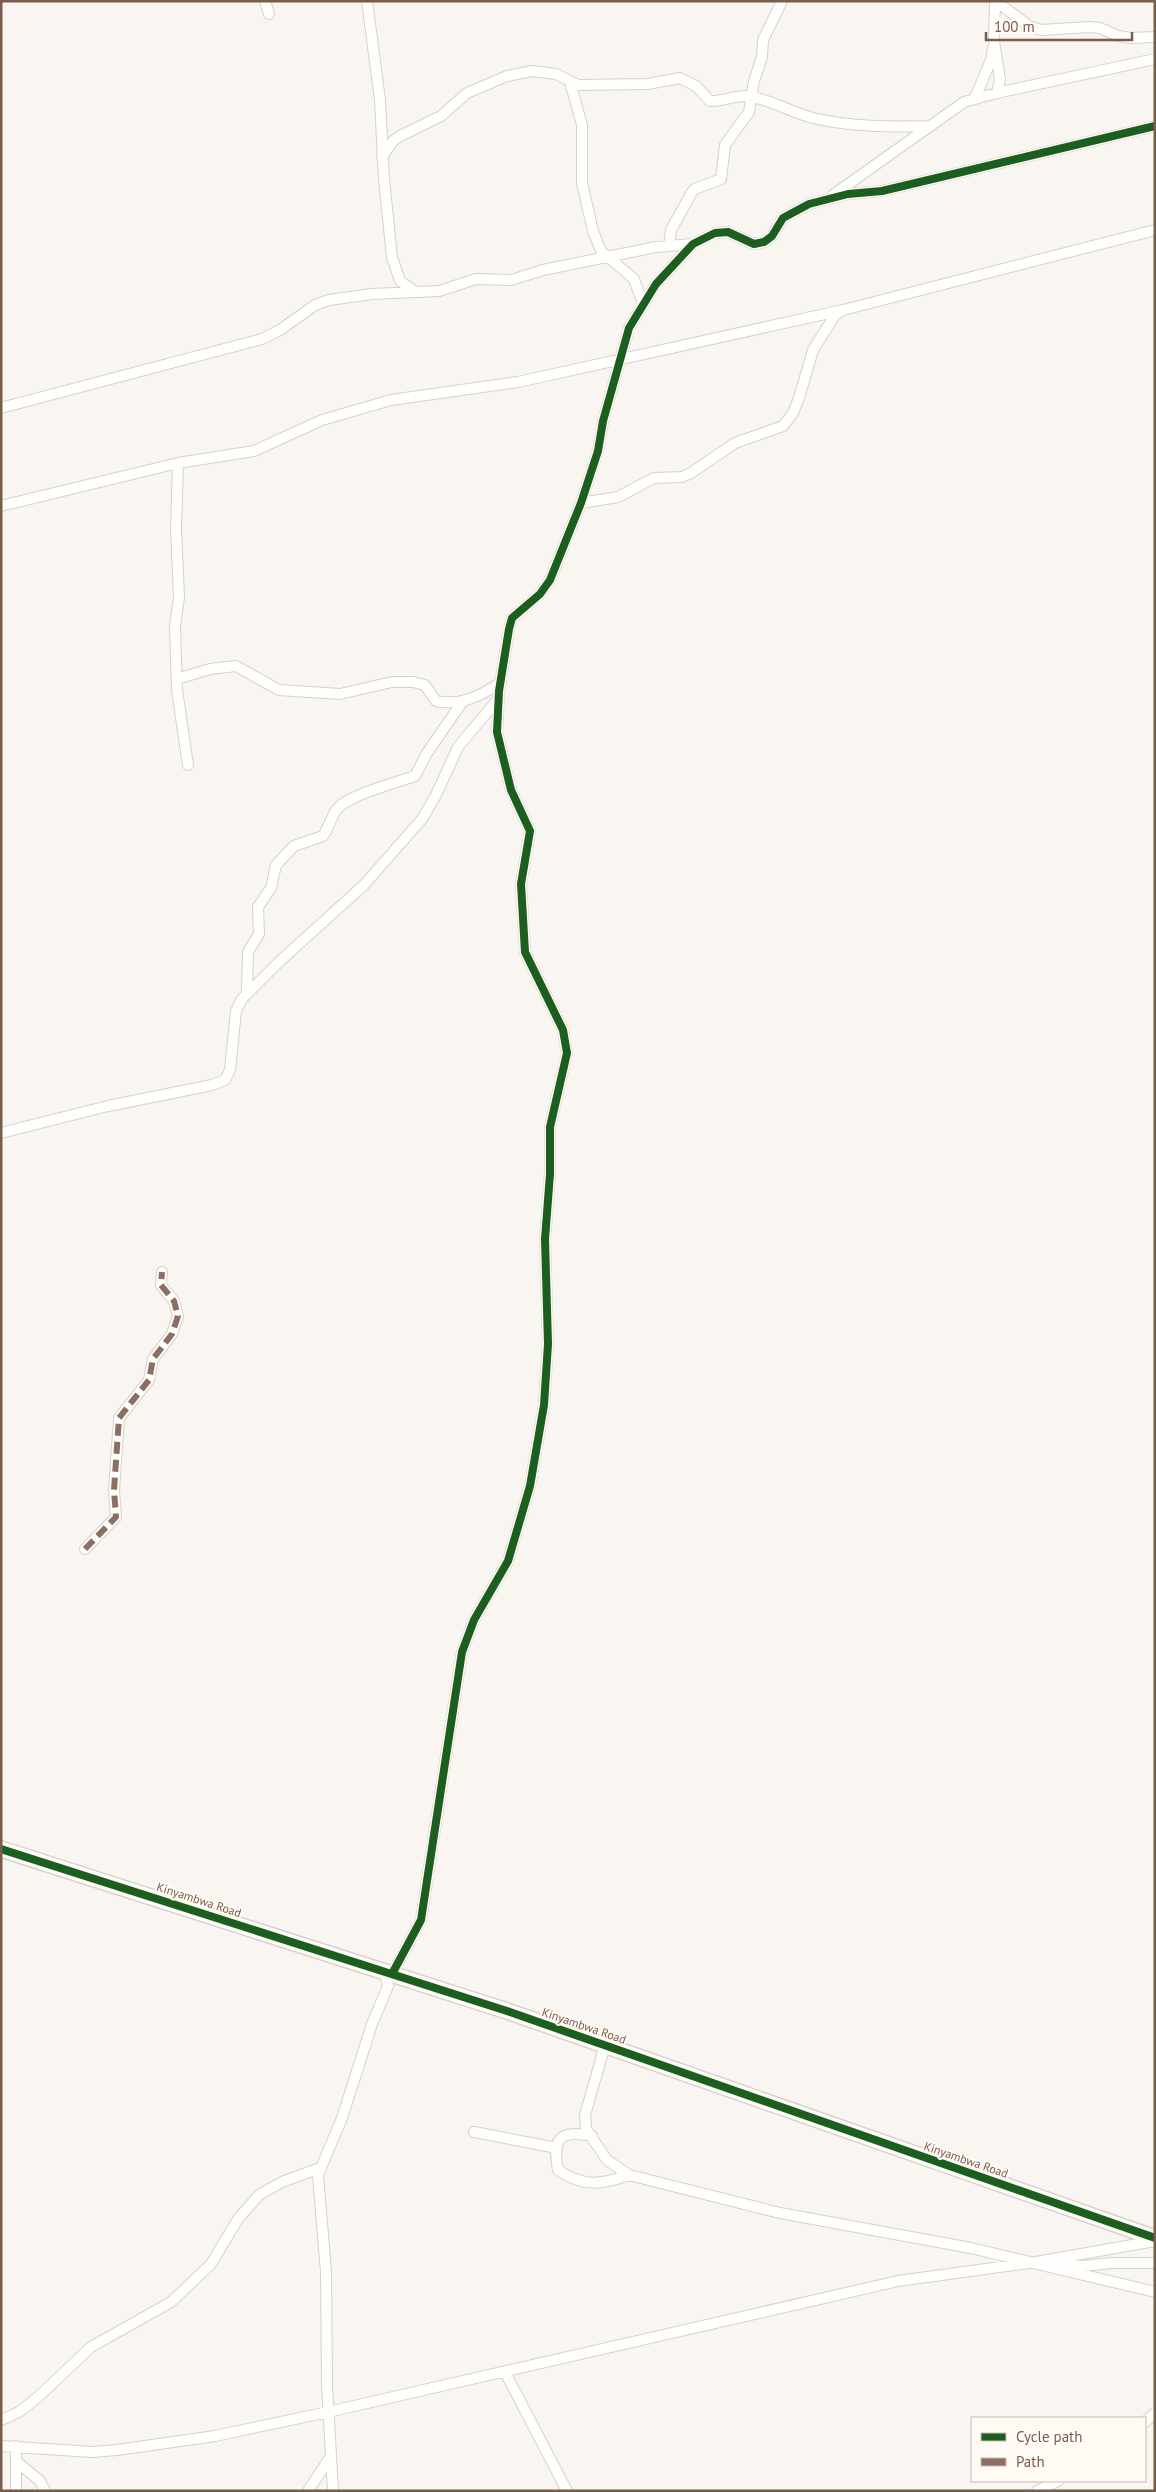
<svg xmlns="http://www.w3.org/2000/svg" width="1156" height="2492" viewBox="0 0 1156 2492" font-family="'PT Sans',sans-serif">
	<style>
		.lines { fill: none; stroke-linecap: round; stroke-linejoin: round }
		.street-casing { stroke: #d7d1cb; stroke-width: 12 }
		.secondary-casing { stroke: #d9d2cb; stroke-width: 18 }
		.street { stroke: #fefefd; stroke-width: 10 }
		.secondary { stroke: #fefefd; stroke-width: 15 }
		.quiet { stroke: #8d6e63; stroke-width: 6; stroke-dasharray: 12 6; stroke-linecap: butt }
		.cycleway-casing { stroke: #fffaf3; stroke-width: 11 }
		.cycleway { stroke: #1b5e20; stroke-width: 8 }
		.labels { text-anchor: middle; stroke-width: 4; stroke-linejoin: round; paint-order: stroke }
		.street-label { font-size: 12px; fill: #7a5c4d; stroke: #fffaf3 }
	</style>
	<rect width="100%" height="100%" fill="#f9f5f0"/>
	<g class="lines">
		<g class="street-casing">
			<path id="street" d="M265,1L269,14
				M367,1L380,100L384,179L392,257L400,281L416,292
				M996,1L1029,26L1041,30L1089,27L1100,28L1118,36L1131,38L1155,37
				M570,82L582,125V183L593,231L601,251L634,279L643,304
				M997,93L1155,59
				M975,98L991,60L993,48
				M382,157L393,141L400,136L441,116L467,93L507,76L532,71L556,74L578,85L647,84L680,78L696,86L710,101C722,102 735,95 747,96C770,99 790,112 813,118C851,127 891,127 930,126
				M833,195L964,102L997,93L1000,79L994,41L995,1
				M669,246L671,230L692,192L695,189L721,179L725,145L749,112L754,81L762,57L763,40L782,1
				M1,408L262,339L280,330L315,305L329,300L372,294L439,291L476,279L511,280L543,270L656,247L693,244
				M178,463L176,529L179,597L175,627L177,690L188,765
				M581,503L618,497L654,478L682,477L691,473L735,443L783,426L793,413L799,398L813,350L835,315L840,312
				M1,506L178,463L254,451L322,420L391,400L518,382L843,310L1155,230
				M177,679L210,669L236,666L279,690L340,694L392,682H413L425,685L436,701C461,706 481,696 501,682
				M247,993L248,952L259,934L258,907L271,888L276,865L294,846L323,836C329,828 331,816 338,808C349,795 398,782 415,776L427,753L463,701
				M1,1133L108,1106L212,1085L225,1080L230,1070L236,1011L242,999L280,961L364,885L422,819L436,795L458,747L499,698
				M85,1549L116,1517L114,1490L119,1418L149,1380L153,1359L172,1334L178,1316L174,1301L161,1285L162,1272
				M392,1974L421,1920L462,1652L474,1620L508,1561L530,1486L544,1405L548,1344L545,1239L550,1174V1127L567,1053L563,1030L525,952L521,884L530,831L511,790L497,732L499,691L509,629L512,618L540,594L550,580L581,503L598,451L603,421L629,328L656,284L693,244L715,233L728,232L754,244L764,242L772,236L783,218L809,204L848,194L882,191L1155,126
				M605,2045L585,2115L586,2129L607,2160L629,2175L780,2213L971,2248L1155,2292
				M474,2132L557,2148
				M592,2136C560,2130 552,2137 558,2170C583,2187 601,2185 629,2175
				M1056,2264L1083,2266L1111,2263H1155
				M505,2372L567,2491
				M1,2420L19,2412L38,2397L91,2347L171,2302L211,2264L238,2219L259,2195L282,2182L320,2168
				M1145,2422L1155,2413
				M1,2446L92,2452L117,2450L215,2436L328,2412L898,2281L1036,2262L1155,2241
				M17,2462L40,2481L45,2491
				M16,2491V2446
				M308,2491L331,2456
				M333,2491L327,2385L326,2272L318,2175L342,2118L372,2024L388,1986L385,1972
				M1037,2491L1058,2481"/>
		</g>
		<g class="secondary-casing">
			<path id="secondary" d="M1,1849L507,2011L1155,2238"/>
		</g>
		<use href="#street" class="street"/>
		<use href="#secondary" class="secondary"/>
		<path class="quiet" d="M85,1549L116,1517L114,1490L119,1418L149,1380L153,1359L172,1334L178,1316L174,1301L161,1285L162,1272"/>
		<g class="cycleway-casing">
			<path id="cycleway" d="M1,1849L507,2011L1155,2238
				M392,1974L421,1920L462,1652L474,1620L508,1561L530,1486L544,1405L548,1344L545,1239L550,1174V1127L567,1053L563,1030L525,952L521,884L530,831L511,790L497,732L499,691L509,629L512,618L540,594L550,580L581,503L598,451L603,421L629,328L656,284L693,244L715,233L728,232L754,244L764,242L772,236L783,218L809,204L848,194L882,191L1155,126"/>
		</g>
		<use href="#cycleway" class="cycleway"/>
	</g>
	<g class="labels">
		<g class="street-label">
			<text transform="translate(199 1900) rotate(18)" y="4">Kinyambwa Road</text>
			<text transform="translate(584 2026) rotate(19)" y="4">Kinyambwa Road</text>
			<text transform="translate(966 2160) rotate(19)" y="4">Kinyambwa Road</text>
		</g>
	</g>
	<rect width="1156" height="2492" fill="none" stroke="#7a5c4d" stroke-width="5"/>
	<rect x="971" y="2417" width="175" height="65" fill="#fffaf3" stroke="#cabbb1"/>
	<rect x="981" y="2433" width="25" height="8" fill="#1b5e20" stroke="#cabbb1"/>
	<text x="1016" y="2442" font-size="15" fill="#7a5c4d">Cycle path</text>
	<rect x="981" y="2458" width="25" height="8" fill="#8d6e63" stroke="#cabbb1"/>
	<text x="1016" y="2467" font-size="15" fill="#7a5c4d">Path</text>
	<path d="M986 32v8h146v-8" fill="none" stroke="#7a5c4d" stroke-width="2.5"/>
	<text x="994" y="32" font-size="15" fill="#7a5c4d" stroke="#fffaf3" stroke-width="4" paint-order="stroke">100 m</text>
</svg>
